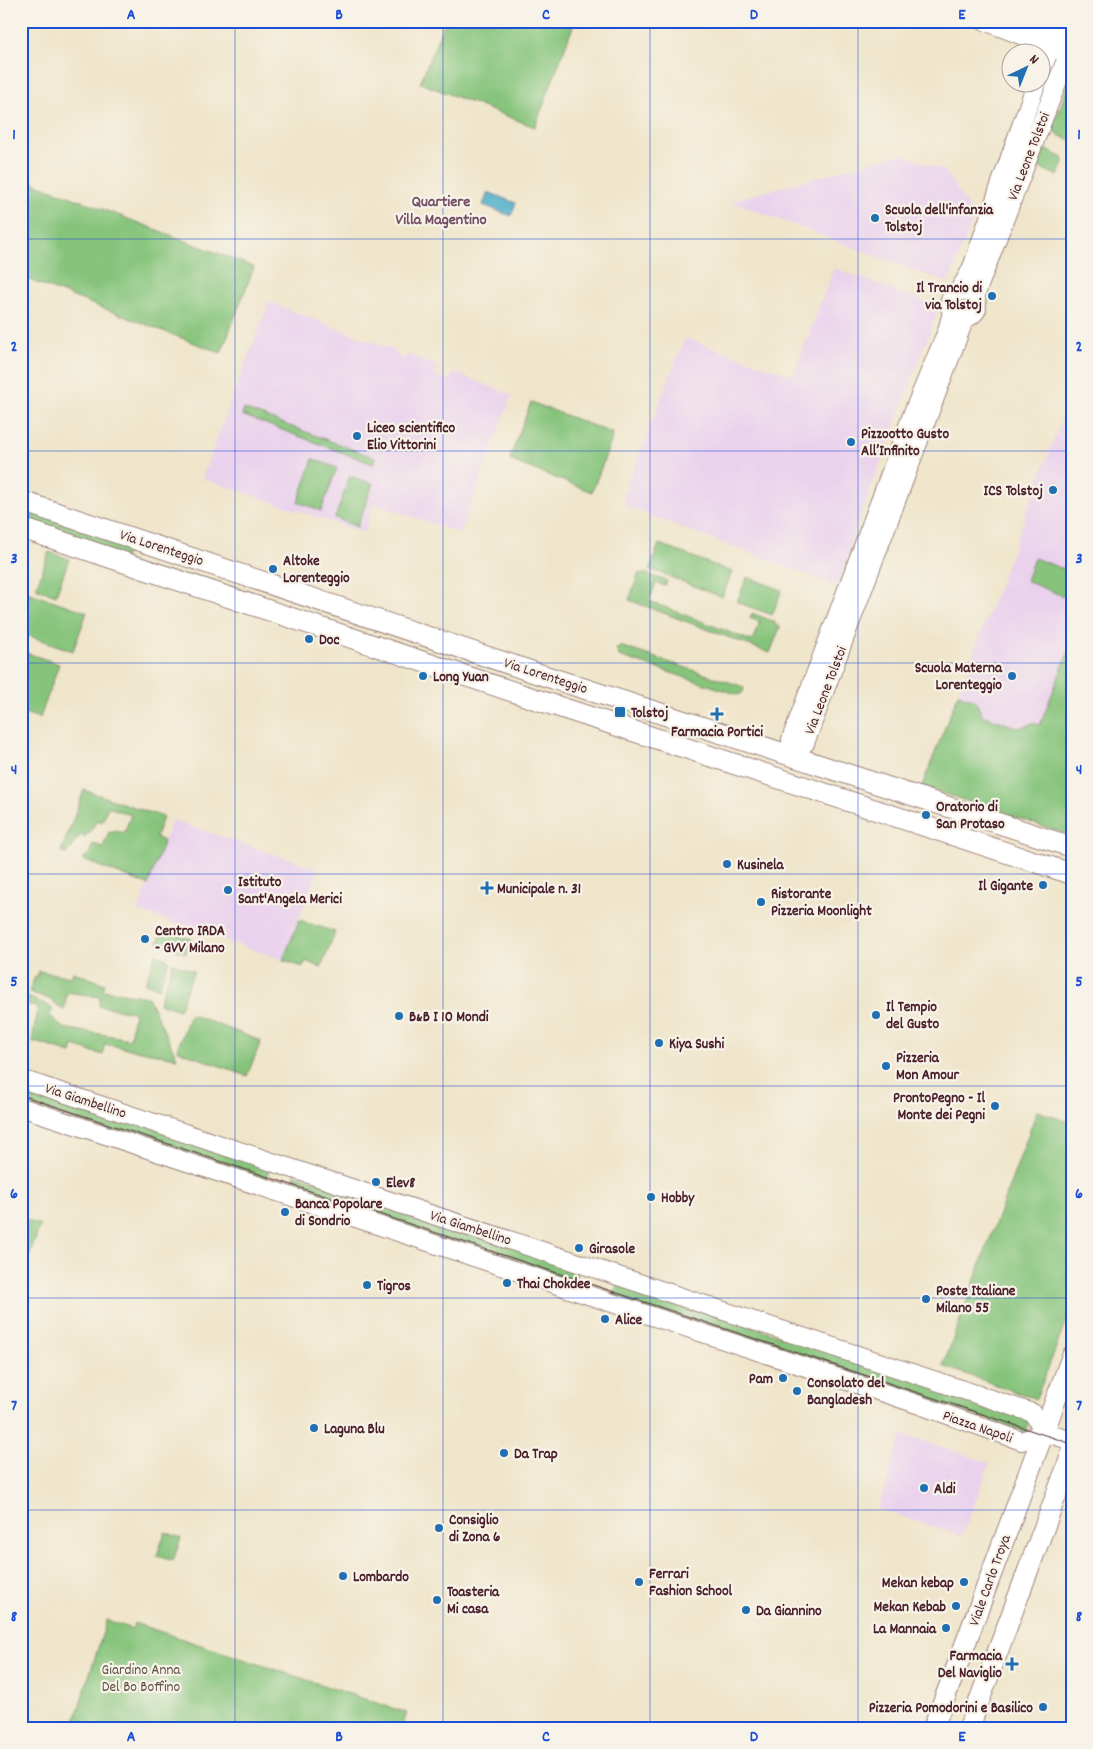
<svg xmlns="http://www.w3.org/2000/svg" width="1093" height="1749" viewBox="0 0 1093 1749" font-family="Dekko,sans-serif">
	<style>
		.built { fill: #ead1ed }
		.green { fill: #86c47b; stroke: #687253 }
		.water { fill: #49abc8; stroke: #4a657a }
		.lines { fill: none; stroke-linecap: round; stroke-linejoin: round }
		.secondary-casing { stroke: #9c827a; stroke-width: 20 }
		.primary-casing { stroke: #9c827a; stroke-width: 22 }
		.secondary { stroke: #fff; stroke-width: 18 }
		.primary { stroke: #fff; stroke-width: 20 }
		.tram { stroke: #4a1f2b; stroke-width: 1 }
		.grid { fill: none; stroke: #1d4ed8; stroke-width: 1; stroke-opacity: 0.55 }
		.poi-dot { fill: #1f6fb2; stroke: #f7f3e8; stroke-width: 2 }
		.labels { text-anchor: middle; stroke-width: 4.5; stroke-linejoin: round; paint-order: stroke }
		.street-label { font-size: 15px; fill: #4a1f2b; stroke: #f7f3e8 }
		.poi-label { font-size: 15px; font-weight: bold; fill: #4a1f2b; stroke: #f7f3e8; text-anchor: start }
		.park-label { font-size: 15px; fill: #5c5143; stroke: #f7f3e8 }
		.neighbourhood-label { font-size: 16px; font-weight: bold; fill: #745066; stroke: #f7f3e8 }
		.neatline { fill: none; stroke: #1d4ed8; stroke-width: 2 }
		.grid-label { font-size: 16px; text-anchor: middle; font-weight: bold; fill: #1d4ed8 }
	</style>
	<rect width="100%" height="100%" fill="#f7f3e8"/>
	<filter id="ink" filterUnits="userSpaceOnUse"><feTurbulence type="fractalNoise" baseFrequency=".02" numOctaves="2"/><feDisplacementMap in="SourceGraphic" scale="10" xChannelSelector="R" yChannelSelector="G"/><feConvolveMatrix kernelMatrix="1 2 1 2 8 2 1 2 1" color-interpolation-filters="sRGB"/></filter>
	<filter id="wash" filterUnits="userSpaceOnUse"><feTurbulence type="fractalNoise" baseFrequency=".0096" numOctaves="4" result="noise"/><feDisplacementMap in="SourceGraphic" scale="20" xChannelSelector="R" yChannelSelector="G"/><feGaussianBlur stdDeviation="1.12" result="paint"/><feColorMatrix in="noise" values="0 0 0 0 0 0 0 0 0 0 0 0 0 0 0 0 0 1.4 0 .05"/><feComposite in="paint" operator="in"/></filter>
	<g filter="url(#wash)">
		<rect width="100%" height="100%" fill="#efe5ca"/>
		<path class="built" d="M902,154L945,171L974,216L948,283L730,201Z
			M834,268L939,307L857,525L838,586L627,507L623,496L685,338L793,376Z
			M269,302L396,351L395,355L405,359L407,354L438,366L434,375L449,381L453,372L512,395L460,533L374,503L364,533L202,478Z
			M1072,392V642L1040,725L1034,723L1019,728L981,715L975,700L958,694Z
			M172,820L318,869L283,960L138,911Z
			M902,1434L990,1463L962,1536L878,1509Z"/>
		<path class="green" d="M445,21H575L535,127L420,83Z
			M1072,75V140C1063,137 1054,136 1053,126Z
			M1044,149L1062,157L1063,162L1058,176L1038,167Z
			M21,178L254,267L221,353L21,277Z
			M531,402L612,433L613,436L592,492L509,460Z
			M244,409L376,458L373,464L242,415Z
			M313,459L337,468L321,511L298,502Z
			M350,476L373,484L357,527L335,518Z
			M21,508L127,543L129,549L124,558L21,526Z
			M659,544L732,572L722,597L650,569Z
			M49,552L69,559L56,595L36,588Z
			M1034,558L1072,572L1063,596L1026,581Z
			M639,573L644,575V573L667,581L665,586L656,583L649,601L752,641L760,622L750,618L752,613L775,622L774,624L780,627L770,653L629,600Z
			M747,577L782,590L772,615L737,602Z
			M21,590L87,612L73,651L21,633Z
			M1072,642V836L922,786L958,694L975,700L982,715L1019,728L1034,723L1040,725Z
			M620,646L744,687L743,690L744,691L739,695L619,656L616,649H618Z
			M21,651L59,664L40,718L21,712Z
			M84,790L163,817L156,837L164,841L148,885L83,860L85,856H88L93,844L103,847L109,832L112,833L114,830L124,833L131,815L108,807L102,822L97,820L89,834L86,833L85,837L79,836L77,840H75L72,849L69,848L67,854L61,852Z
			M299,920L335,932L321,968L306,961L303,967L283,960Z
			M163,929L191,939L186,953L158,943Z
			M156,954L169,960L159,988L145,983Z
			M173,963L194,971L179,1010L159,1003Z
			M38,971L71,977L73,972L105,984L103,990L148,997L177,1058L104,1044L103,1055L73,1046L71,1053L32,1041L38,1008L25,1003L27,997L47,1005L53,1009L50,1015L63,1028L130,1039L134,1012L99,1006L100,997L67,992L64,1010L49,999L29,992L35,976H38Z
			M190,1014L261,1041L247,1076L177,1050Z
			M21,1081L270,1166L266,1181L21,1103Z
			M1037,1111L1072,1123V1306L1036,1399L943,1366Z
			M295,1174L579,1268L573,1285L290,1189Z
			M23,1219L40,1225L27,1263L21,1261V1224Z
			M618,1282L1030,1418L1026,1432L612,1299Z
			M165,1532L181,1538L173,1561L157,1556Z
			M107,1620L132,1629L134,1623L407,1713L402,1728H93L75,1720Z"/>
		<path class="water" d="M488,192L516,203L511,216L483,205Z"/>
	</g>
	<g filter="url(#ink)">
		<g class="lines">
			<g class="secondary-casing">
				<path id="secondary" d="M985,21L1072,55
					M1032,21L1068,35
					M1040,74L1061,21
					M958,291H968L976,297L977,309C973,317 963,322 955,315C951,312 949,307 950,301C951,295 956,294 959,290C965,281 972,269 975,259C995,200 1015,141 1037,82
					M975,296L1072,44
					M792,755L791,739L914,410L947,331L952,312
					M792,755L805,743L965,318
					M21,1079L1033,1413L1044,1432L1072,1441
					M21,1107L911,1402L1022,1441L1044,1432"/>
			</g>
			<g class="primary-casing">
				<path id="primary" d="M21,501L536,673L1072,847
					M21,528L541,701L1072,874
					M933,1728L959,1661L1072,1356
					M969,1728L1072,1453"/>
			</g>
			<use href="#secondary" class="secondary"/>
			<use href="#primary" class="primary"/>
			<path class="tram" d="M21,1095L1072,1444"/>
		</g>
	</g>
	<path class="grid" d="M235,21V1728M443,21V1728M650,21V1728M858,21V1728M21,239H1072M21,451H1072M21,663H1072M21,874H1072M21,1086H1072M21,1298H1072M21,1510H1072"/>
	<g class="poi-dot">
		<circle cx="875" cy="218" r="5"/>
		<circle cx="992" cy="296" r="5"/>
		<circle cx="357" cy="436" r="5"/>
		<circle cx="851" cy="442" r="5"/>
		<circle cx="1053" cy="490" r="5"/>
		<circle cx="273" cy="569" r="5"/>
		<circle cx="309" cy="639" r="5"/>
		<circle cx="423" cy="676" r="5"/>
		<circle cx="1012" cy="676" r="5"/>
		<rect x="614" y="706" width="12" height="12" rx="2.5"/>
		<path d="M714.5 706.5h5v5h5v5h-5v5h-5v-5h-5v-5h5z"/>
		<circle cx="926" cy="815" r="5"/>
		<circle cx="727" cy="864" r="5"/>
		<circle cx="1043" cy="885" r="5"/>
		<path d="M484.5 880.5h5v5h5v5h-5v5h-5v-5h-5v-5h5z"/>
		<circle cx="228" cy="890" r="5"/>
		<circle cx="761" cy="902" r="5"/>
		<circle cx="145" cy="939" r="5"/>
		<circle cx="876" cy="1015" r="5"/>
		<circle cx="399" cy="1016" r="5"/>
		<circle cx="659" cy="1043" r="5"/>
		<circle cx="886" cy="1066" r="5"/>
		<circle cx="995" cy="1106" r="5"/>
		<circle cx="376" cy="1182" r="5"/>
		<circle cx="651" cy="1197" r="5"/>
		<circle cx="285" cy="1212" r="5"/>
		<circle cx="579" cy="1248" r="5"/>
		<circle cx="507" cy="1283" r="5"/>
		<circle cx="367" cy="1285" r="5"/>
		<circle cx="926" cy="1299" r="5"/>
		<circle cx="605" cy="1319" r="5"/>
		<circle cx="783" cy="1378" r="5"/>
		<circle cx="797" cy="1391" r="5"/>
		<circle cx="314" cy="1428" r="5"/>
		<circle cx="504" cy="1453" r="5"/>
		<circle cx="924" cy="1488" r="5"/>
		<circle cx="439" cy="1528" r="5"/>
		<circle cx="343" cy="1576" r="5"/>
		<circle cx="639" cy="1582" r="5"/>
		<circle cx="964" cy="1582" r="5"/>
		<circle cx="437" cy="1600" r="5"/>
		<circle cx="956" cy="1606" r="5"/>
		<circle cx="746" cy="1610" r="5"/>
		<circle cx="946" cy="1628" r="5"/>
		<path d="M1009.5 1656.5h5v5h5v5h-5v5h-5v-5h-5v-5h5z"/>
		<circle cx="1043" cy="1707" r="5"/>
	</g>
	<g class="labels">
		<g class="street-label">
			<text transform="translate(1028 156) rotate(-69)" y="5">Via Leone Tolstoi</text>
			<text transform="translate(162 547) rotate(18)" y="5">Via Lorenteggio</text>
			<text transform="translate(546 675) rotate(18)" y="5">Via Lorenteggio</text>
			<text transform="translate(825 690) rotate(-69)" y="5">Via Leone Tolstoi</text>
			<text transform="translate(86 1100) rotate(18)" y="5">Via Giambellino</text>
			<text transform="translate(471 1227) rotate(18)" y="5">Via Giambellino</text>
			<text transform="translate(978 1426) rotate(19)" y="5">Piazza Napoli</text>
			<text transform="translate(989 1580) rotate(-70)" y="5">Viale Carlo Troya</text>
		</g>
		<g class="poi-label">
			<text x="885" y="214">Scuola dell'infanzia<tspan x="885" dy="17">Tolstoj</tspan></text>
			<text x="982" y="292" text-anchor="end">Il Trancio di<tspan x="982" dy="17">via Tolstoj</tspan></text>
			<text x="367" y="432">Liceo scientifico<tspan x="367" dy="17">Elio Vittorini</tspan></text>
			<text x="861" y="438">Pizzootto Gusto<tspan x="861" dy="17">All’Infinito</tspan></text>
			<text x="1043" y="495" text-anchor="end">ICS Tolstoj</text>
			<text x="283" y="565">Altoke<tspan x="283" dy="17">Lorenteggio</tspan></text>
			<text x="319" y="644">Doc</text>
			<text x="1002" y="672" text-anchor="end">Scuola Materna<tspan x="1002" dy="17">Lorenteggio</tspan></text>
			<text x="433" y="681">Long Yuan</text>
			<text x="631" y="717">Tolstoj</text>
			<text x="717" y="736" text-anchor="middle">Farmacia Portici</text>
			<text x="936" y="811">Oratorio di<tspan x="936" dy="17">San Protaso</tspan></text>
			<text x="737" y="869">Kusinela</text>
			<text x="238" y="886">Istituto<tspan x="238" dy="17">Sant'Angela Merici</tspan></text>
			<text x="1033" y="890" text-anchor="end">Il Gigante</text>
			<text x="497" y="893">Municipale n. 31</text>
			<text x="771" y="898">Ristorante<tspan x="771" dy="17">Pizzeria Moonlight</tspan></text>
			<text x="155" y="935">Centro IRDA<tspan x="155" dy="17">- GVV Milano</tspan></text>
			<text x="886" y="1011">Il Tempio<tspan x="886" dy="17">del Gusto</tspan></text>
			<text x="409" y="1021">B&amp;B I 10 Mondi</text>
			<text x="669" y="1048">Kiya Sushi</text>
			<text x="896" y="1062">Pizzeria<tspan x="896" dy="17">Mon Amour</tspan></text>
			<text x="985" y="1102" text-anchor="end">ProntoPegno - Il<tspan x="985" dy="17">Monte dei Pegni</tspan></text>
			<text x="386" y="1187">Elev8</text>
			<text x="661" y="1202">Hobby</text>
			<text x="295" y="1208">Banca Popolare<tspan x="295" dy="17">di Sondrio</tspan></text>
			<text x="589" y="1253">Girasole</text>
			<text x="517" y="1288">Thai Chokdee</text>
			<text x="377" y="1290">Tigros</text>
			<text x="936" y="1295">Poste Italiane<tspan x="936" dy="17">Milano 55</tspan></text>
			<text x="615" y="1324">Alice</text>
			<text x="773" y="1383" text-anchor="end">Pam</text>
			<text x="807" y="1387">Consolato del<tspan x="807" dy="17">Bangladesh</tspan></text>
			<text x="324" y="1433">Laguna Blu</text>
			<text x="514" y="1458">Da Trap</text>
			<text x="934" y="1493">Aldi</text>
			<text x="449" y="1524">Consiglio<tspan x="449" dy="17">di Zona 6</tspan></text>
			<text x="649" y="1578">Ferrari<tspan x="649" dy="17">Fashion School</tspan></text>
			<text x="353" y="1581">Lombardo</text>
			<text x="954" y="1587" text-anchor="end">Mekan kebap</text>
			<text x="447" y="1596">Toasteria<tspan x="447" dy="17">Mi casa</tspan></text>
			<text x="946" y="1611" text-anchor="end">Mekan Kebab</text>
			<text x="756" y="1615">Da Giannino</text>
			<text x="936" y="1633" text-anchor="end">La Mannaia</text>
			<text x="1002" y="1660" text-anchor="end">Farmacia<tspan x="1002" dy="17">Del Naviglio</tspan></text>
			<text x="1033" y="1712" text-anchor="end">Pizzeria Pomodorini e Basilico</text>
		</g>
		<g class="park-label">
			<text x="141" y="1674">Giardino Anna<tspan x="141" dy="17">Del Bo Boffino</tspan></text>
		</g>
		<g class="neighbourhood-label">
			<text x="441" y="206">Quartiere<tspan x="441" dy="18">Villa Magentino</tspan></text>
		</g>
	</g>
	<rect width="1093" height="1749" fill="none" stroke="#f7f3e8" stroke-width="55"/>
	<g transform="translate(1026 68) rotate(43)"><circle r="24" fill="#f7f3e8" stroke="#b29e9c"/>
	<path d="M0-4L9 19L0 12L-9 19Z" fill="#1f6fb2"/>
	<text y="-8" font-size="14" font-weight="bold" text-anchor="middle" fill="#4a1f2b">N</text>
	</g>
	<rect x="28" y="28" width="1038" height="1694" class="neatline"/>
	<g class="grid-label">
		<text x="131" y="19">A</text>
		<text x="339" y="19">B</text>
		<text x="546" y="19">C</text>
		<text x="754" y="19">D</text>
		<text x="962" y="19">E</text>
		<text x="14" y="139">1</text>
		<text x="1079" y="139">1</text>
		<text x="14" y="351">2</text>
		<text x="1079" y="351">2</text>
		<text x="14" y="563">3</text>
		<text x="1079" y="563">3</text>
		<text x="14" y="774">4</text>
		<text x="1079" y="774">4</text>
		<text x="14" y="986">5</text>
		<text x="1079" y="986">5</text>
		<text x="14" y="1198">6</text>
		<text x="1079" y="1198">6</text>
		<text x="14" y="1410">7</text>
		<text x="1079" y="1410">7</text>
		<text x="14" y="1621">8</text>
		<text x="1079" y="1621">8</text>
		<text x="131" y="1741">A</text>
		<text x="339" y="1741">B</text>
		<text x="546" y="1741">C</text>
		<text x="754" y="1741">D</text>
		<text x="962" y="1741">E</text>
	</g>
</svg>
